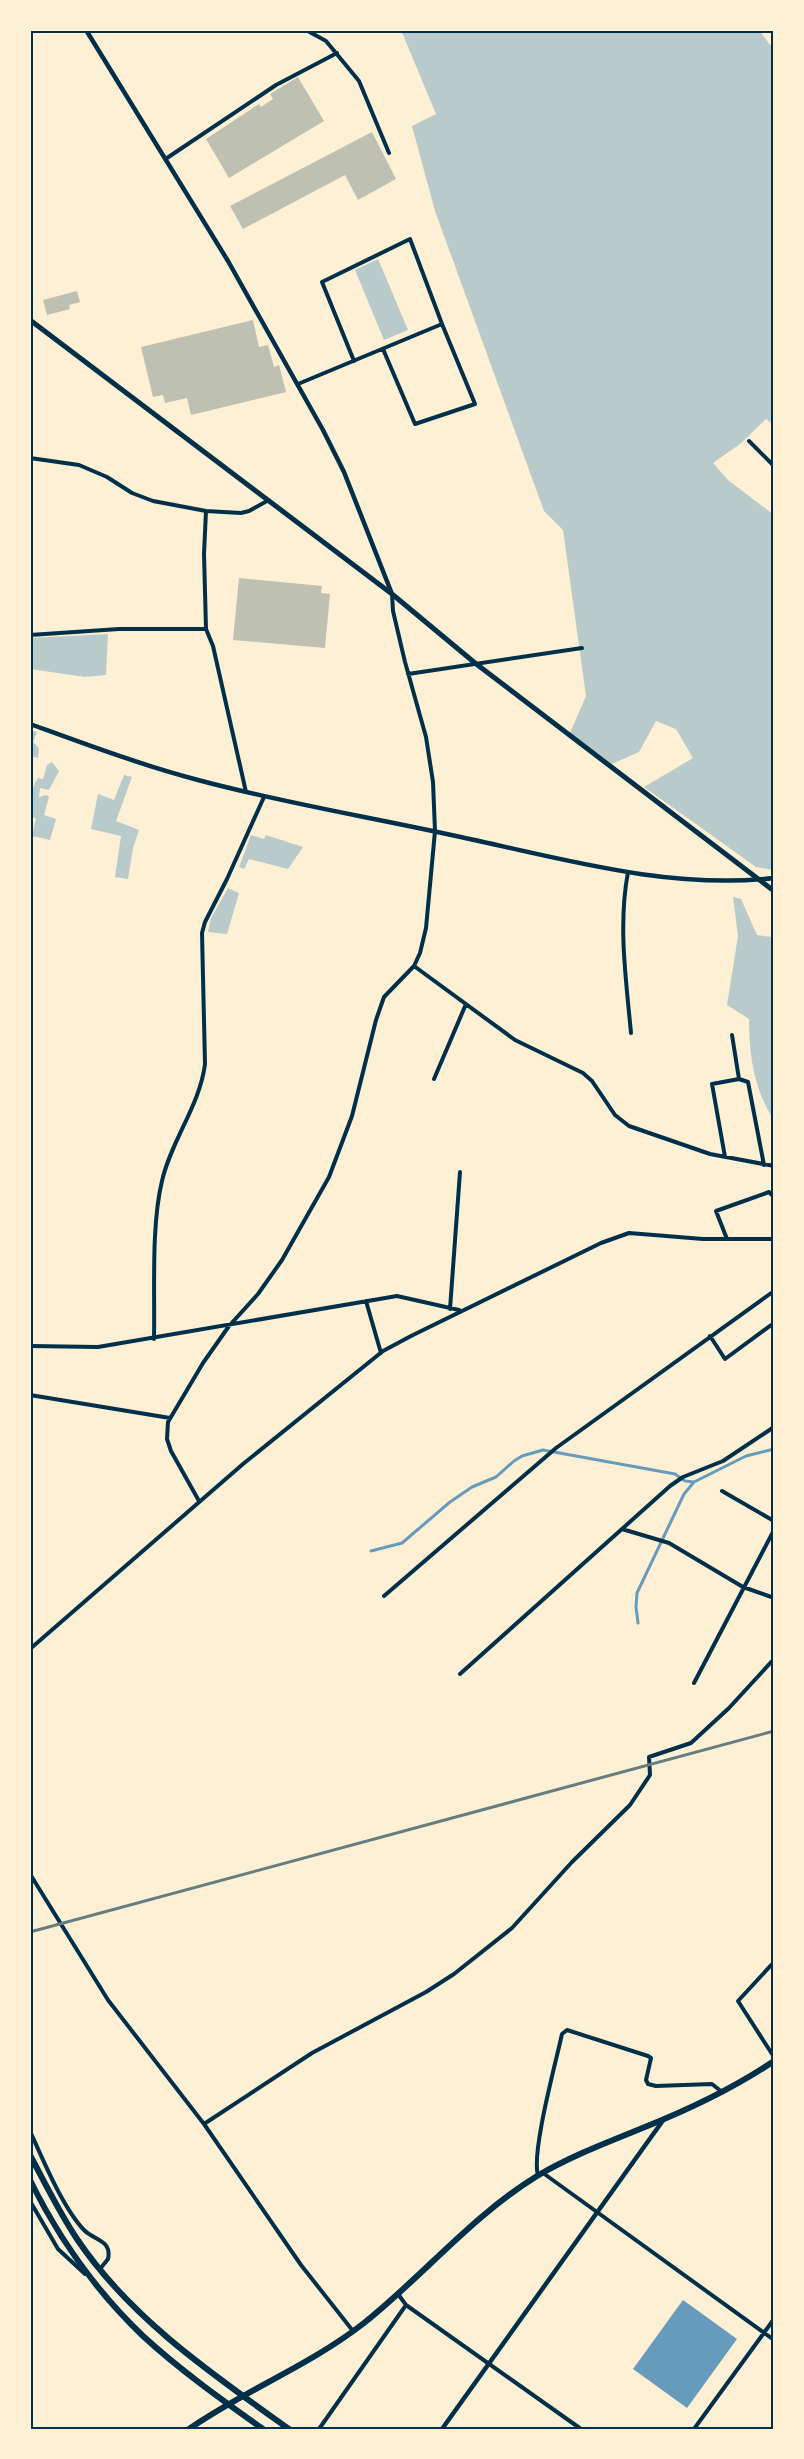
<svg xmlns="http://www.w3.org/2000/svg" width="804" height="2459" viewBox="0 0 804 2459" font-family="'Crimson Pro',serif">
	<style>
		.green { fill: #b9caca }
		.water { fill: #669bbc }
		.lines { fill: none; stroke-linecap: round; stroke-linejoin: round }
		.stream { stroke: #669bbc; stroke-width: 3 }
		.building { fill: #bec0b2 }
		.minor { stroke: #003049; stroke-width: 4 }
		.tertiary { stroke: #003049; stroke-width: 4.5 }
		.secondary { stroke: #003049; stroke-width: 5 }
		.primary { stroke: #003049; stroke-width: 6 }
		.trunk { stroke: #003049; stroke-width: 6 }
		.rail { stroke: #657d81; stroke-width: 3 }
		.neatline { fill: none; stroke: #003049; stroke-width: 2 }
	</style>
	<rect width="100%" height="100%" fill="#fdf0d5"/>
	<path class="green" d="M401,30H759L770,45L774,46V425L766,419L740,444L713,463L728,480L774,515V870L756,867L644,787L693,758L676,729L656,721L639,752L612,764L570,733L586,696L563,530L544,511L435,211L412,126L436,114Z
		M378,259L408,330L384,340L355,270Z
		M108,634L106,675L85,677L30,669V638Z
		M30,730L37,732L33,742L39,748L38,758L30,756Z
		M52,762L59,771L49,790L40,788L39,797L46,795L49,797L44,815L56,819L50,840L32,836L36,818L30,817C30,804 30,790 38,778L43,779L47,765Z
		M124,775L132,777L116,821L139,830L133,848L128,879L115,877L121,836L91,829L98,794L114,800Z
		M251,835L264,839L266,835L303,847L288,869L249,859L244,869L239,867Z
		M228,888L239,893L227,934L208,932L211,918Z
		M733,897L741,899L757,935L772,937L774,925V1120C754,1090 749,1055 749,1019L727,1005L738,936Z"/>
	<path class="water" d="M683,2300L737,2339L687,2408L633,2369Z"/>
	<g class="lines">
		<path class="stream" d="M371,1551L402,1543L450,1502L472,1487L496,1477L514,1461L522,1456L543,1450L675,1474L685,1481L694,1482L746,1456L774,1449
			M638,1623L636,1607L637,1593L684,1494L694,1482"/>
	</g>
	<path class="building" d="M298,77L324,121L229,178L206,139L259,104L261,107L273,99L270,94Z
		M372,132L396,179L358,200L345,175L243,229L230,206Z
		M77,291L80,302L69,305L70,309L47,315L43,300Z
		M253,320L259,347L268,345L274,367L279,365L286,392L191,415L187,398L165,403L163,395L153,397L141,347Z
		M239,578L322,586L321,593L330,594L325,648L233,640Z"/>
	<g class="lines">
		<path class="minor" d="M306,30L326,41L359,81L389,153
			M167,158L276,85L337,53
			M383,349L415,424L475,404L442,324
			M298,384L442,324L410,239L322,282L354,361
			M749,441L774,466
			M30,458L79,465L107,477L132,493L153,501L206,511L241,513L249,511L267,501
			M206,511L204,554L206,629L213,646L246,792
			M30,635L119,629H206
			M408,674L582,648
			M628,872C618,925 626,979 631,1033
			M414,966L515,1040L583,1073L592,1081L615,1115L629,1126L710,1154L774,1166
			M732,1035L739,1079L748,1082L764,1165
			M434,1079L466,1004
			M725,1157L712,1084L739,1079
			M727,1239L716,1211L769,1192L774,1197
			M366,1301L381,1353
			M450,1309L460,1172
			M710,1336L725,1359L774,1323
			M154,1339C155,1291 151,1226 162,1181C171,1141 200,1105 205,1064L202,933L205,922L227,879L264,797
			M30,1346L98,1347L397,1296L459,1310
			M30,1395L170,1418
			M722,1491L774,1521
			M199,1501L171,1451L167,1439L168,1422L203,1363L229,1326L258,1294L282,1260L329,1177L352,1116L376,1020L384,997L414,966L420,953L426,928L435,831L433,782L426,737L405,662L393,611L392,594
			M622,1529L669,1543L743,1587L774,1598
			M384,1596L556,1448L774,1291
			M30,1649L243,1464L383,1351L411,1336L601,1243L629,1233L703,1239H774
			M460,1674L670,1486L683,1477L723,1461L774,1427
			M694,1683L774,1530
			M30,1874L108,2000L204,2124L301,2265L353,2331
			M774,1962L738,2001L774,2057
			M204,2124L312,2053L426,1992L454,1974L512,1928L572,1862L630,1805L650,1775L649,1757L691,1743L729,1708L774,1659
			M30,2131C43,2160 63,2208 84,2230C95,2241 112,2240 108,2259L100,2269
			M543,2173L774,2340
			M538,2175C531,2153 556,2062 562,2034L567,2030L648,2056L651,2058L646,2080L648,2084L656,2086L712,2084L722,2092
			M30,2201L58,2249L85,2274
			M398,2294L406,2305L581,2429
			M319,2429L406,2305
			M694,2429L774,2319"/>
		<path class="tertiary" d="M86,30L228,261L323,430L344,472L392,594
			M30,724C85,744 141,765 198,780C283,803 370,817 456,836C560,858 667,890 774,878
			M442,2429L664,2119"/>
		<path class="secondary" d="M30,320L392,594L475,663L774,891"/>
		<path class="primary" d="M189,2429C245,2390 309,2366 364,2323C423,2276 472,2216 537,2176C571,2156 608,2142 645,2127C690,2109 734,2088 774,2061"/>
		<path class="trunk" d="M30,2155C45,2183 59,2212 77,2239C130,2318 212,2374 289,2429
			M30,2180C58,2237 97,2292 143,2336C180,2370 222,2400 263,2429"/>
		<path class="rail" d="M30,1932L774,1731"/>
	</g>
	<rect width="804" height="2459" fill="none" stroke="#fdf0d5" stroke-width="63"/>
	<rect x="32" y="32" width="740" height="2396" class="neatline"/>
</svg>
